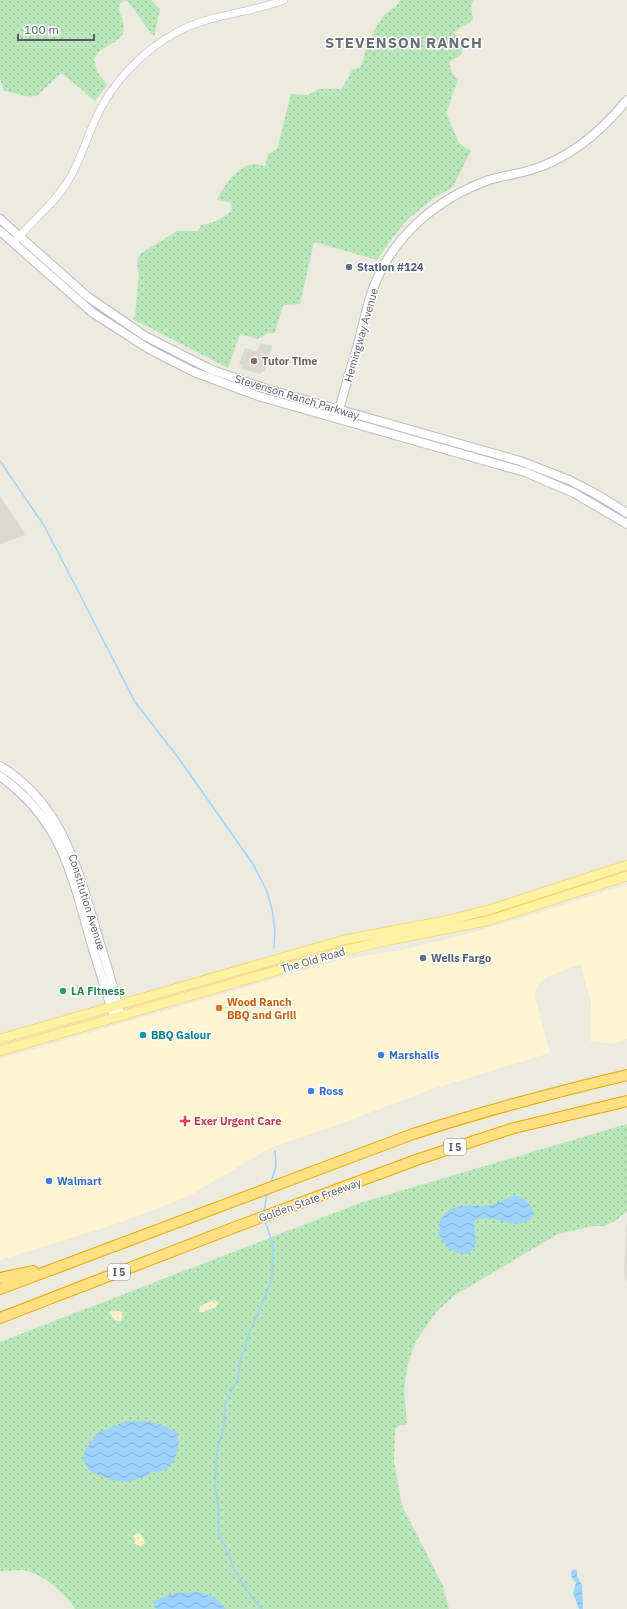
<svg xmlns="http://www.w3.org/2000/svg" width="627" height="1609" viewBox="0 0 627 1609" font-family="'IBM Plex Sans',sans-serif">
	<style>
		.commercial { fill: #fff5d2 }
		.education { fill: #dcd9ce }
		.grass { fill: url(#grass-dots) }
		.sand { fill: url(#sand-dots) }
		.water { fill: url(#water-waves) }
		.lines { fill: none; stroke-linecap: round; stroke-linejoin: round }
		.stream { stroke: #9dd3ff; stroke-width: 1.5 }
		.tertiary-casing { stroke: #b7bac0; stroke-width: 8 }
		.secondary-casing { stroke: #b8bcc3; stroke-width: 10 }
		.primary-casing { stroke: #fccc49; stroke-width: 10 }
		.motorway-casing { stroke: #eca500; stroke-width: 12 }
		.tertiary { stroke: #fff; stroke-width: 7 }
		.secondary { stroke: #fff; stroke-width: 8 }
		.primary { stroke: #fff1a2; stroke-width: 9 }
		.motorway { stroke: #ffe184; stroke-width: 10 }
		.service-dot { fill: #5c6f8a; stroke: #fff; stroke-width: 1.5 }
		.education-dot { fill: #8d6e63; stroke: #fff; stroke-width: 1.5 }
		.leisure-dot { fill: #2e9e5b; stroke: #fff; stroke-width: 1.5 }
		.food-dot { fill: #e8710a; stroke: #fff; stroke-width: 1.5 }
		.culture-dot { fill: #0f9aa8; stroke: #fff; stroke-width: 1.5 }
		.shop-dot { fill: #3f7fe0; stroke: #fff; stroke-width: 1.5 }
		.health-dot { fill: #e0444e; stroke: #fff; stroke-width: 1.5 }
		.labels { text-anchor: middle; stroke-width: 3; stroke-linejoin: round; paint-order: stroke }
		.shield { fill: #fff; stroke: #8a8d91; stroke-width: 1 }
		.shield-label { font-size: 10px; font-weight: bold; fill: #585c62 }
		.service-label { font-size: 11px; font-weight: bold; fill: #4e5e75; stroke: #fff; text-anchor: start }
		.street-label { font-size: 11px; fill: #585c62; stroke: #fff }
		.education-label { font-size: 11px; font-weight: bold; fill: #785e54; stroke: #fff; text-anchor: start }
		.leisure-label { font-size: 11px; font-weight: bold; fill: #27864d; stroke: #fff; text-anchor: start }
		.food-label { font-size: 11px; font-weight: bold; fill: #c56008; stroke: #fff; text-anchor: start }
		.culture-label { font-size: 11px; font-weight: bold; fill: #0d838f; stroke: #fff; text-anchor: start }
		.shop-label { font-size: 11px; font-weight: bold; fill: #366cbe; stroke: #fff; text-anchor: start }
		.health-label { font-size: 11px; font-weight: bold; fill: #be3a42; stroke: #fff; text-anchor: start }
		.district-label { font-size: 15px; font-weight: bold; letter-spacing: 1px; fill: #696e74; stroke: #fff }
	</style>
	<defs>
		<pattern id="grass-dots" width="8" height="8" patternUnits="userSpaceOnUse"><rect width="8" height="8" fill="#b9e7ba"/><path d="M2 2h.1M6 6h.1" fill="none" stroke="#99be9b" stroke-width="1.8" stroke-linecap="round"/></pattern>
		<pattern id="sand-dots" width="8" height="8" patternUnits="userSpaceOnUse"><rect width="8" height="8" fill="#fdf2ca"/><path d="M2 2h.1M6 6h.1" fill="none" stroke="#dbd2b0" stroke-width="1.8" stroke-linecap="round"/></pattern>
		<pattern id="water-waves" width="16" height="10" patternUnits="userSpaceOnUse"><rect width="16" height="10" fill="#9dd3ff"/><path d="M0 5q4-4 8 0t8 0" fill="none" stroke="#83aed2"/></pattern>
	</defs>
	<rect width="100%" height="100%" fill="#edeadf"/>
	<path class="commercial" d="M627,885V1039L614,1044L590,1041L591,1002L580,964L547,977L537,986L535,997L550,1053L432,1089L335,1126L270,1148L187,1197L110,1226L0,1260V1059L339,960L402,950L467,934L515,920Z"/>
	<path class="education" d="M260,343L272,346L267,368H266L264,372H261V374L242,369L243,365L239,364L245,348L257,351Z
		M0,496L23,530L25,535L0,544Z
		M627,1217V1284L624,1273Z"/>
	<path class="grass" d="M0,0H151L160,9L154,37L129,3L124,0C111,9 129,20 122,35C117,44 102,45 94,59L97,72L107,85L95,101L62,73C56,77 39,95 36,96C27,98 13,92 4,91L0,79Z
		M400,0H474L471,6L473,20L454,32L463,48L461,55L449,62L452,73L458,80L446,113L459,143L471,151L453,187L435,197L407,220L393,237L377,260L314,242L300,304L283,305L275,333H269L257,339L240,334L228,368L133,319L135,316L139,275L137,263L140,254L177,231H198L201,225C211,224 227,218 232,209L230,202L217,200C223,187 237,166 253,164C256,164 262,166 265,166L268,154L277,149L291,94L308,95L318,89H342L352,70L360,67C365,59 364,51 368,43C374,30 383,11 396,7Z
		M627,1124V1211L615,1221L604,1226H593L558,1234L455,1295L437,1311L416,1341L408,1363L404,1390L407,1425H400L395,1429L394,1461L402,1506L443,1586L449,1609H75C66,1594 41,1572 22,1570C15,1570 7,1571 0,1571V1342L360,1203Z"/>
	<path class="sand" d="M215,1300L218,1302L216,1307L203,1312H199L200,1306Z
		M111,1311H120L123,1313L121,1321H116L109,1313Z
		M137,1533L141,1534L145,1543L140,1547L134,1543L135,1538L133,1536Z"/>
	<path class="water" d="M515,1195C528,1198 543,1216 525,1222C507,1228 493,1213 476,1220C470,1229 481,1240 473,1249C459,1265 428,1237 442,1218C455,1199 475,1209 493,1205C501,1203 507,1197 515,1195Z
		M142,1421L160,1424L177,1432C182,1446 174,1473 156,1472C154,1472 152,1471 150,1472L149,1475L127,1482L111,1480L90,1471L83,1460L85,1450L98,1433L124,1422Z
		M575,1569L577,1571V1577L582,1585L583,1609H579L573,1593L576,1583L572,1578L571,1571Z
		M197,1592C210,1595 218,1597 226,1609H157L154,1607V1601L175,1593Z"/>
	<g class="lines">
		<path class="stream" d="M0,461L45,527L135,702L177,756L253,864L266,889L272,909L275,930L274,948
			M271,1182L276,1166L275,1151
			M264,1211L267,1193
			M262,1609L251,1596L236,1573L219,1533V1509L215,1488L217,1450L224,1427L225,1403L238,1378L240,1362L251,1328L268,1290L272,1277L273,1244L265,1221"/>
		<g class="tertiary-casing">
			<path id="tertiary" d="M16,240C33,220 55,203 68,181C80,162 86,140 95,120C112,82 143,50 179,31C212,14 250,13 284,0"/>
		</g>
		<g class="secondary-casing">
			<path id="secondary" d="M0,219L88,297L145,336L188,358L212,370L270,390L520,461L569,480L596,494L627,513
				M0,231L93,313L149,349L194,372L258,396L525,472L574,493L627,524
				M338,414C344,391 351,368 358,344C363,325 367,304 374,286C394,235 438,198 489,180C503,176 517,174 531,170C571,158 601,132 627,100
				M0,766C61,803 77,866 96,930C104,958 114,986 120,1015
				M0,776C57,817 69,864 87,928C95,957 104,985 113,1013"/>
		</g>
		<g class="primary-casing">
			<path id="primary" d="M0,1039L344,940L444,921L492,909L627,865
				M0,1051L347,950L390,940L487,921L627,876"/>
		</g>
		<g class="motorway-casing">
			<path id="motorway" d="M0,1278L33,1271
				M0,1289L413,1134C484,1111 555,1092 627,1075
				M0,1318L238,1226L419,1159L514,1128L627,1101"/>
		</g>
		<use href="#tertiary" class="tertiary"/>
		<use href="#secondary" class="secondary"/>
		<use href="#primary" class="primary"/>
		<use href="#motorway" class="motorway"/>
	</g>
	<g class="service-dot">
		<circle cx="349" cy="267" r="4"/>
		<circle cx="423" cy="958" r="4"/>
	</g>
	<circle class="education-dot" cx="254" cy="361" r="4"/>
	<circle class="leisure-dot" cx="63" cy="991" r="4"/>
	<circle class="food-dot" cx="219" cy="1008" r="4"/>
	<circle class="culture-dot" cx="143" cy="1035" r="4"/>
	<g class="shop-dot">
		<circle cx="381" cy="1055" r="4"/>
		<circle cx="311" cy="1091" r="4"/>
		<circle cx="49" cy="1181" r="4"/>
	</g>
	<path class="health-dot" d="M183 1115h4v4h4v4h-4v4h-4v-4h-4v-4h4z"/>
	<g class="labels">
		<g class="shield">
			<rect x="444" y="1139" width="22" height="16" rx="3"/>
			<rect x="108" y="1264" width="22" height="16" rx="3"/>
		</g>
		<g class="shield-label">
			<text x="455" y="1151">I 5</text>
			<text x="119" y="1276">I 5</text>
		</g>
		<g class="service-label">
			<text x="357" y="271">Station #124</text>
			<text x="431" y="962">Wells Fargo</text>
		</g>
		<g class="street-label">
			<text transform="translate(361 335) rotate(-74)" y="4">Hemingway Avenue</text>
			<text transform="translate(297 397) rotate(17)" y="4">Stevenson Ranch Parkway</text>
			<text transform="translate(87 902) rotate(73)" y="4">Constitution Avenue</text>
			<text transform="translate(313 960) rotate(-16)" y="4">The Old Road</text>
			<text transform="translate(310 1200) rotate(-20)" y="4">Golden State Freeway</text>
		</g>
		<g class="education-label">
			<text x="262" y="365">Tutor Time</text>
		</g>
		<g class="leisure-label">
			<text x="71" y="995">LA Fitness</text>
		</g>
		<g class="food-label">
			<text x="227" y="1006">Wood Ranch<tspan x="227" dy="13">BBQ and Grill</tspan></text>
		</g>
		<g class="culture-label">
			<text x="151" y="1039">BBQ Galour</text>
		</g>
		<g class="shop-label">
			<text x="389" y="1059">Marshalls</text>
			<text x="319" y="1095">Ross</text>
			<text x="57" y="1185">Walmart</text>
		</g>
		<g class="health-label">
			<text x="194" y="1125">Exer Urgent Care</text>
		</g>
		<g class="district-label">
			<text x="404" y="48">STEVENSON RANCH</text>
		</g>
	</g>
	<path d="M18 34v6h76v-6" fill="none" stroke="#585c62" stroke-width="2"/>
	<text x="24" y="34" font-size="12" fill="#585c62" stroke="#ffffff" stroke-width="3" paint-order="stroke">100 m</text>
</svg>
